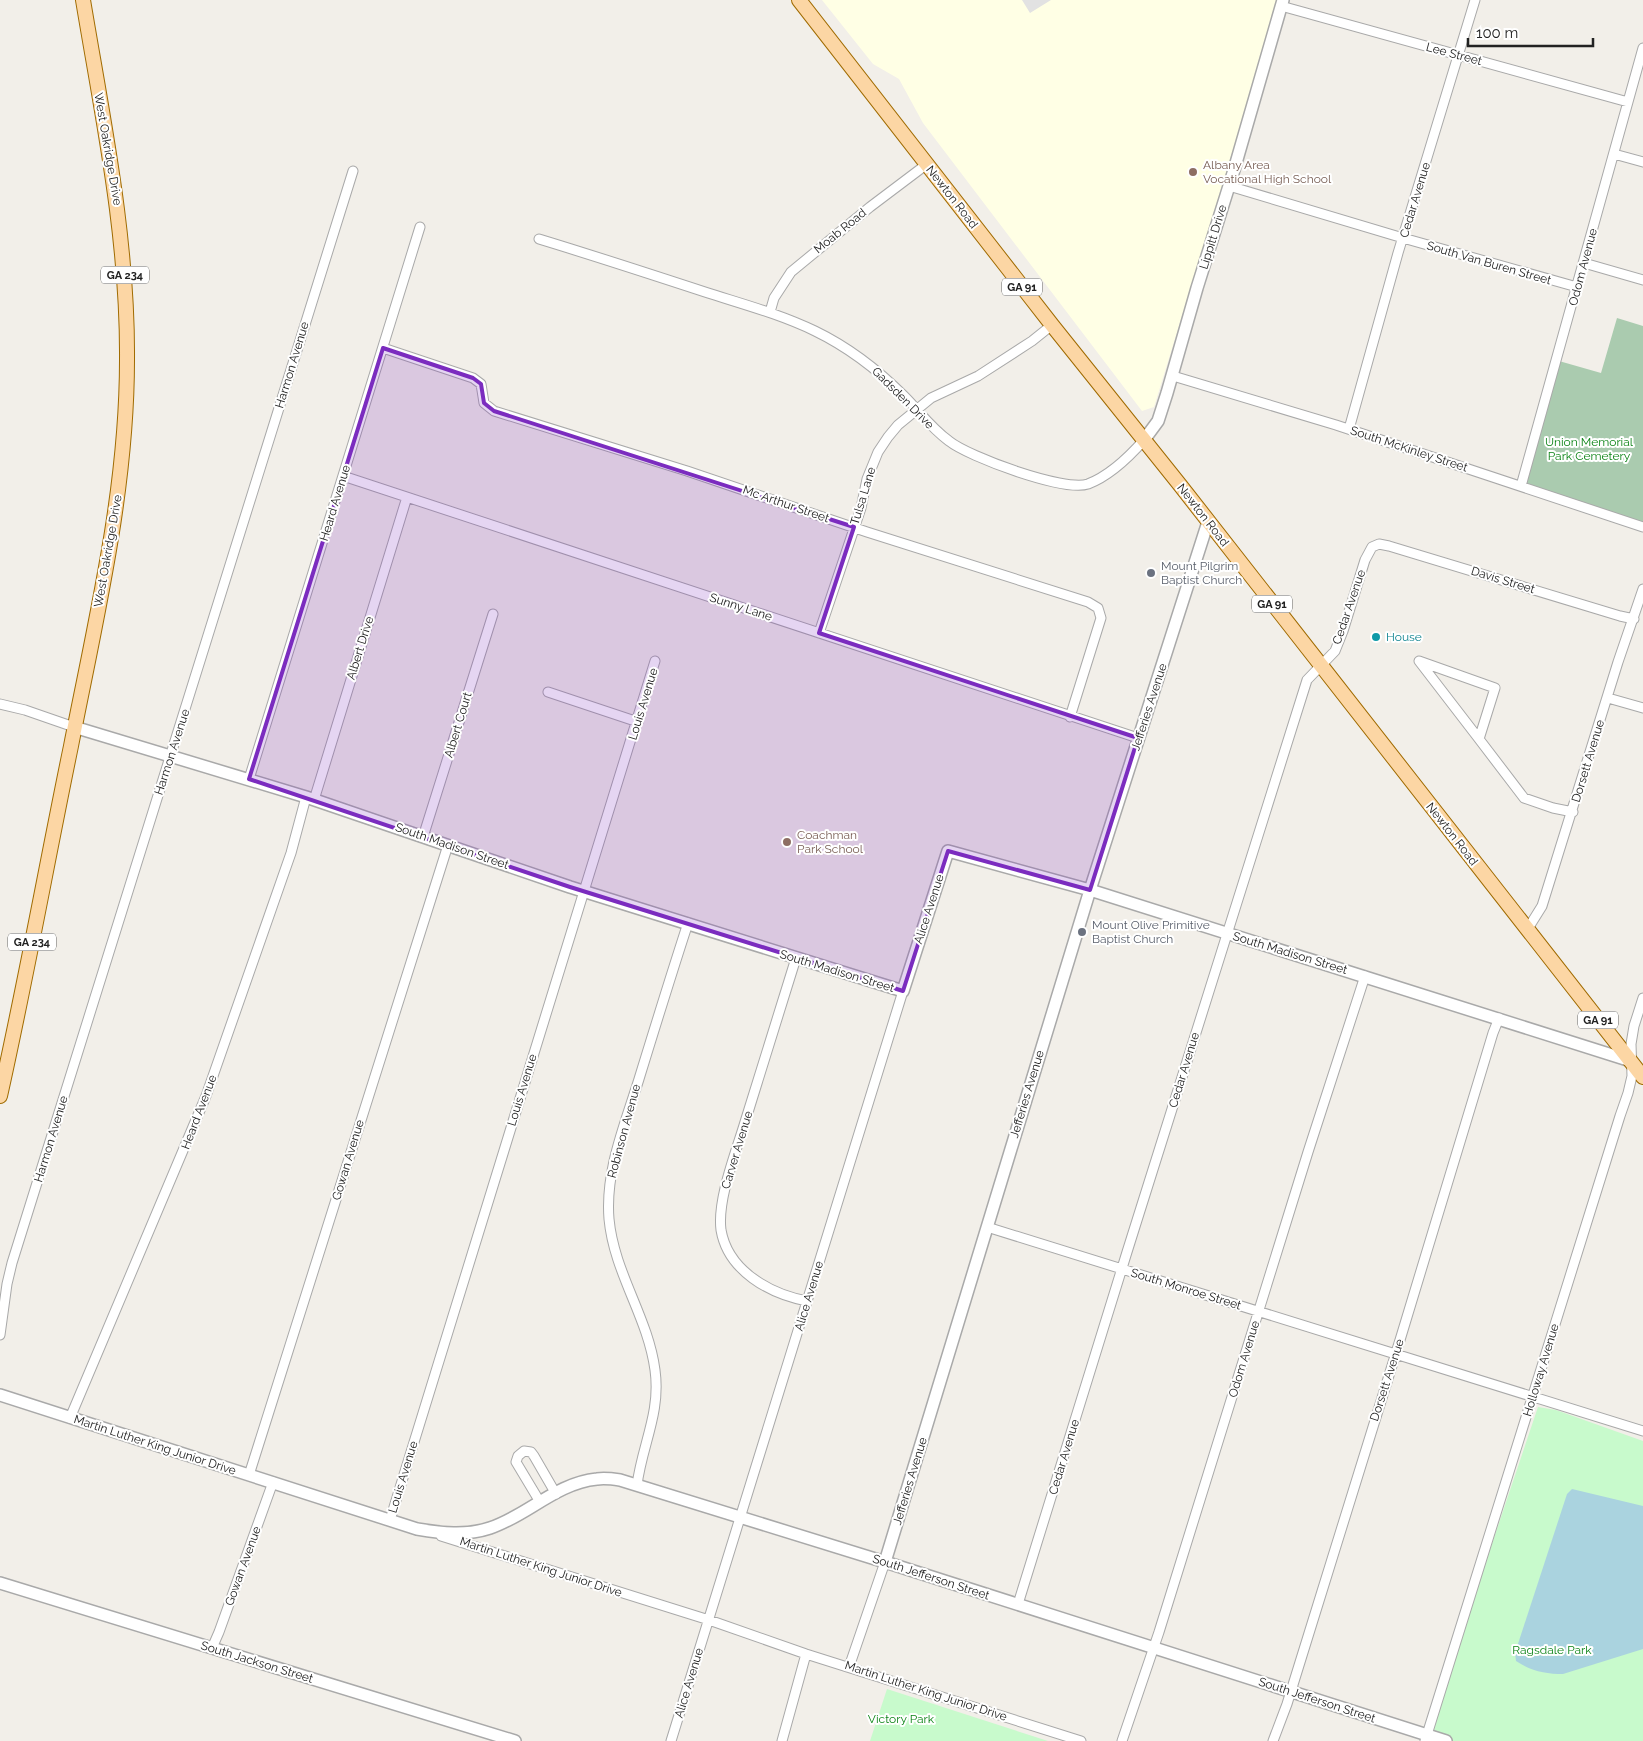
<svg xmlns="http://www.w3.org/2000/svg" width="1643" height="1741" viewBox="0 0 1643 1741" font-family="Raleway,sans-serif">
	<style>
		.education { fill: #ffffe5 }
		.cemetery { fill: #aacbaf }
		.park { fill: #c8facc }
		.parking { fill: #e2e2e2 }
		.water { fill: #aad3df }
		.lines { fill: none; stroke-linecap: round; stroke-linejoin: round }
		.minor-casing { stroke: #a9a9a9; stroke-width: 11 }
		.tertiary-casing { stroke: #a9a9a9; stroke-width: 14 }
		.primary-casing { stroke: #a06b00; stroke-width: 16 }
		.minor { stroke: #fff; stroke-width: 9 }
		.tertiary { stroke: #fff; stroke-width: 11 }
		.primary { stroke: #fcd6a4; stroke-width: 14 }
		.marked { fill: #7b2cbf; fill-opacity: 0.2; stroke: #7b2cbf; stroke-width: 4; stroke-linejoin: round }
		.education-dot { fill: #8d6e63; stroke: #fff; stroke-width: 2 }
		.worship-dot { fill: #6b7280; stroke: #fff; stroke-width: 2 }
		.culture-dot { fill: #0f9aa8; stroke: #fff; stroke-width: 2 }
		.labels { text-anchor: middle; stroke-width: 4; stroke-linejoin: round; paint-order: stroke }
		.shield { fill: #fff; stroke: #646464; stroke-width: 1 }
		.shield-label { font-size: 11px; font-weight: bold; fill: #222 }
		.street-label { font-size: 12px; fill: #222; stroke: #fff }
		.education-label { font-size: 12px; fill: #785e54; stroke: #fff; text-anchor: start }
		.park-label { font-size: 12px; fill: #0c8416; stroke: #fff }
		.worship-label { font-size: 12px; fill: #5b616d; stroke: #fff; text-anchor: start }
		.culture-label { font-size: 12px; fill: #0d838f; stroke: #fff; text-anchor: start }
	</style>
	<rect width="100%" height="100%" fill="#f2efe9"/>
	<path class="education" d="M822,0H1279L1154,407L1142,411L923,123L899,79L873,64Z"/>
	<path class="cemetery" d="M1617,318L1643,326V524L1524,484L1559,361L1601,373Z"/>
	<path class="park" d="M1538,1407L1556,1410L1643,1441V1741H1448L1428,1734Z
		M887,1689L1048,1741H870Z"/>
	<path class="parking" d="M1022,0H1051L1030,13Z"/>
	<path class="water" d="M1572,1489L1643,1506V1649L1563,1674C1546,1674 1531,1671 1516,1661L1515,1653L1567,1494Z"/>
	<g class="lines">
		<g class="minor-casing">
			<path id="minor" d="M1281,6L1628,102
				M1614,154L1643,162
				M1229,186L1403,238L1577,287
				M539,239C595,256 650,274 705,292C742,304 780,314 815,331C848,347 878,370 904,396C919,411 931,428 949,441C969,457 1064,492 1088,484C1109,476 1129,457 1144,440
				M1584,263L1643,280
				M770,312L774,298L791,272L870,207L927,164
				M383,348L473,378L481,384L484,403L494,411L687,471L867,532L1088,602L1098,608L1101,618L1070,717
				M1173,376L1336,425L1643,527
				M1349,429L1398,253L1475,0
				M343,476L1138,738
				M1521,486L1643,48
				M819,633L861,508L867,479L878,452L888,437L898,425L931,398L978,376L1032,341L1052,325
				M1419,661L1495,688L1479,739Z
				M548,692L638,722
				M1608,698L1643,708
				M0,704L25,710L74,727
				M1479,739L1524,798L1553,808L1573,812
				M249,779L420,227
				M314,800L407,497
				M423,837L493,614
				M1527,930L1542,906L1618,662L1643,589
				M796,958C779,1013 762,1068 745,1122C736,1152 717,1200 721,1230C728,1271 770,1294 807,1301
				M987,1227L1643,1431
				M0,1335L7,1284L12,1263L353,171
				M70,1418L206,1096L291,853L306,797
				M249,1475L448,845
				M637,1485C642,1445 661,1413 655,1370C648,1317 614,1273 609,1219C605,1171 625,1124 639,1079C655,1027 671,975 688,923
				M540,1502L516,1462L518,1456L524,1451L531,1452L534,1456L556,1494
				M390,1520L655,661
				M441,1536L709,1620L806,1654L1081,1741
				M1018,1604L1127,1252L1307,680L1335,651L1343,631L1365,560L1372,547L1379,544L1389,546L1620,616L1634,619
				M212,1648L219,1632L273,1482
				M849,1667L885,1562
				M671,1741L903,991
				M782,1741L806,1654
				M1122,1741L1159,1632L1308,1152L1365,976
				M1273,1741L1287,1704L1400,1340L1493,1033L1499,1018
				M1425,1741L1620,1116L1628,1093L1632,1076L1631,1044L1634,1026L1643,998"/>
		</g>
		<g class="tertiary-casing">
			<path id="tertiary" d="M1144,440L1158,421L1167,393L1197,288L1234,170L1283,0
				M74,727L306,797L570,887L903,991L948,851L1090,890L1631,1061
				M0,1395L417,1529C441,1533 466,1536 490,1528C527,1516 556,1483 597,1479C604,1478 613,1479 620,1480L885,1562L1446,1741
				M885,1562L1090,890L1208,522
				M0,1583L515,1741"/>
		</g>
		<g class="primary-casing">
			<path id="primary" d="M799,0L1052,325L1180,485L1643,1077
				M0,1096C26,980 47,862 71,746C96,618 127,491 127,360C128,238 103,120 83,0"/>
		</g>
		<use href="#minor" class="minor"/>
		<use href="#tertiary" class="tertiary"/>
		<use href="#primary" class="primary"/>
	</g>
	<path class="marked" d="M383,348L473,378L481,384L484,403L494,411L854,527L819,633L1138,738L1090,890L948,851L903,991L570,887L249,779Z"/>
	<g class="education-dot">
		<circle cx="1193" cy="172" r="5"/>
		<circle cx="787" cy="842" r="5"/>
	</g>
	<g class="worship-dot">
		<circle cx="1151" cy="573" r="5"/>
		<circle cx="1082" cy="932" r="5"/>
	</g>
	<circle class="culture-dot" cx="1376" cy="637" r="5"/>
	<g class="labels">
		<g class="shield">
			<rect x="101" y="266.5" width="48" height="17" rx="4"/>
			<rect x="1002" y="278.5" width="40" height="17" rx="4"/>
			<rect x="1252" y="595.5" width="40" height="17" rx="4"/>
			<rect x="8" y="933.5" width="48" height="17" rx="4"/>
			<rect x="1578" y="1011.5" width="40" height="17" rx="4"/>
		</g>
		<g class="shield-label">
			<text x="125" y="279">GA 234</text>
			<text x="1022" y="291">GA 91</text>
			<text x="1272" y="608">GA 91</text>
			<text x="32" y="946">GA 234</text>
			<text x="1598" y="1024">GA 91</text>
		</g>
		<g class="street-label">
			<text transform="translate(1454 54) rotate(15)" y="4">Lee Street</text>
			<text transform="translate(108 149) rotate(80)" y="4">West Oakridge Drive</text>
			<text transform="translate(952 197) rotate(52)" y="4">Newton Road</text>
			<text transform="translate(1415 200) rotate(-73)" y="4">Cedar Avenue</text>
			<text transform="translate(840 231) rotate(-39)" y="4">Moab Road</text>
			<text transform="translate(1213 237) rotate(-73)" y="4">Lippitt Drive</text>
			<text transform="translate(1489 263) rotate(16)" y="4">South Van Buren Street</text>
			<text transform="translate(1583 267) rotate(-75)" y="4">Odom Avenue</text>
			<text transform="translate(292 365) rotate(-73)" y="4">Harmon Avenue</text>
			<text transform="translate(903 398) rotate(45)" y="4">Gadsden Drive</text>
			<text transform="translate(1409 449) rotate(18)" y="4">South McKinley Street</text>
			<text transform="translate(863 496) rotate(-73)" y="4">Tulsa Lane</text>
			<text transform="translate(335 503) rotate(-73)" y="4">Heard Avenue</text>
			<text transform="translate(786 504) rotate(19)" y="4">Mc Arthur Street</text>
			<text transform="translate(1203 515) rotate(52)" y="4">Newton Road</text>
			<text transform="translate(108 551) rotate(-80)" y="4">West Oakridge Drive</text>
			<text transform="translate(1503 580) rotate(17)" y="4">Davis Street</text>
			<text transform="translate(741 607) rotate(18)" y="4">Sunny Lane</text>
			<text transform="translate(1349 607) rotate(-71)" y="4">Cedar Avenue</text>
			<text transform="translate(360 648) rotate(-73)" y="4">Albert Drive</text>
			<text transform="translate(643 704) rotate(-73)" y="4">Louis Avenue</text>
			<text transform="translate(1149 707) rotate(-72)" y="4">Jefferies Avenue</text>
			<text transform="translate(458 725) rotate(-73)" y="4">Albert Court</text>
			<text transform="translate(172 752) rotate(-72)" y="4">Harmon Avenue</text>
			<text transform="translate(1588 761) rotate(-73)" y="4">Dorsett Avenue</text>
			<text transform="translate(1452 834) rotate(52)" y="4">Newton Road</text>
			<text transform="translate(452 846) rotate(19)" y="4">South Madison Street</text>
			<text transform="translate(929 909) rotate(-72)" y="4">Alice Avenue</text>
			<text transform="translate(1290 953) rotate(17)" y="4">South Madison Street</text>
			<text transform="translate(837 971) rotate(17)" y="4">South Madison Street</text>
			<text transform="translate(1184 1070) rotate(-73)" y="4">Cedar Avenue</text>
			<text transform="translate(522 1090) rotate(-73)" y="4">Louis Avenue</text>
			<text transform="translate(1027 1094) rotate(-73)" y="4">Jefferies Avenue</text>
			<text transform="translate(199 1112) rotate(-69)" y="4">Heard Avenue</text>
			<text transform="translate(624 1131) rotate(-75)" y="4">Robinson Avenue</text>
			<text transform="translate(51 1139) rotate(-73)" y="4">Harmon Avenue</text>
			<text transform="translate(737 1150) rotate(-73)" y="4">Carver Avenue</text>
			<text transform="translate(348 1160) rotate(-73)" y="4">Gowan Avenue</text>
			<text transform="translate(1186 1289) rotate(17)" y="4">South Monroe Street</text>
			<text transform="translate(809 1296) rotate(-73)" y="4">Alice Avenue</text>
			<text transform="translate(1244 1359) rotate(-73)" y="4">Odom Avenue</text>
			<text transform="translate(1541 1370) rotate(-73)" y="4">Holloway Avenue</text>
			<text transform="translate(1387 1380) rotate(-72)" y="4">Dorsett Avenue</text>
			<text transform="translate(155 1445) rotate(18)" y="4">Martin Luther King Junior Drive</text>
			<text transform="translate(1064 1457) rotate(-73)" y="4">Cedar Avenue</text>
			<text transform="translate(403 1477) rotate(-73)" y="4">Louis Avenue</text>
			<text transform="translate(910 1481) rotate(-73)" y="4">Jefferies Avenue</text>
			<text transform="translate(243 1566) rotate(-70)" y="4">Gowan Avenue</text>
			<text transform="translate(541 1567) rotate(18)" y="4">Martin Luther King Junior Drive</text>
			<text transform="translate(931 1577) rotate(18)" y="4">South Jefferson Street</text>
			<text transform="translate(257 1662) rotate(17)" y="4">South Jackson Street</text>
			<text transform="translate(689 1683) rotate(-73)" y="4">Alice Avenue</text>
			<text transform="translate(926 1691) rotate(18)" y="4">Martin Luther King Junior Drive</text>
			<text transform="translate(1317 1700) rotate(18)" y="4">South Jefferson Street</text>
		</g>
		<g class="education-label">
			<text x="1203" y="169">Albany Area<tspan x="1203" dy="14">Vocational High School</tspan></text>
			<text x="797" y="839">Coachman<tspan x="797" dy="14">Park School</tspan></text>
		</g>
		<g class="park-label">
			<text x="1589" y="446">Union Memorial<tspan x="1589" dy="14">Park Cemetery</tspan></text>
			<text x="1552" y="1654">Ragsdale Park</text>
			<text x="901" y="1723">Victory Park</text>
		</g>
		<g class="worship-label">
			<text x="1161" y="570">Mount Pilgrim<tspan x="1161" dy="14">Baptist Church</tspan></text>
			<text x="1092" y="929">Mount Olive Primitive<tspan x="1092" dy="14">Baptist Church</tspan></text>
		</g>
		<g class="culture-label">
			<text x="1386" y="641">House</text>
		</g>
	</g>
	<path d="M1468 38v8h125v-8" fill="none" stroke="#222222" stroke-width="2.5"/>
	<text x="1476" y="38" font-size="15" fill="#222222" stroke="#ffffff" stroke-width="4" paint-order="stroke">100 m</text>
</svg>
